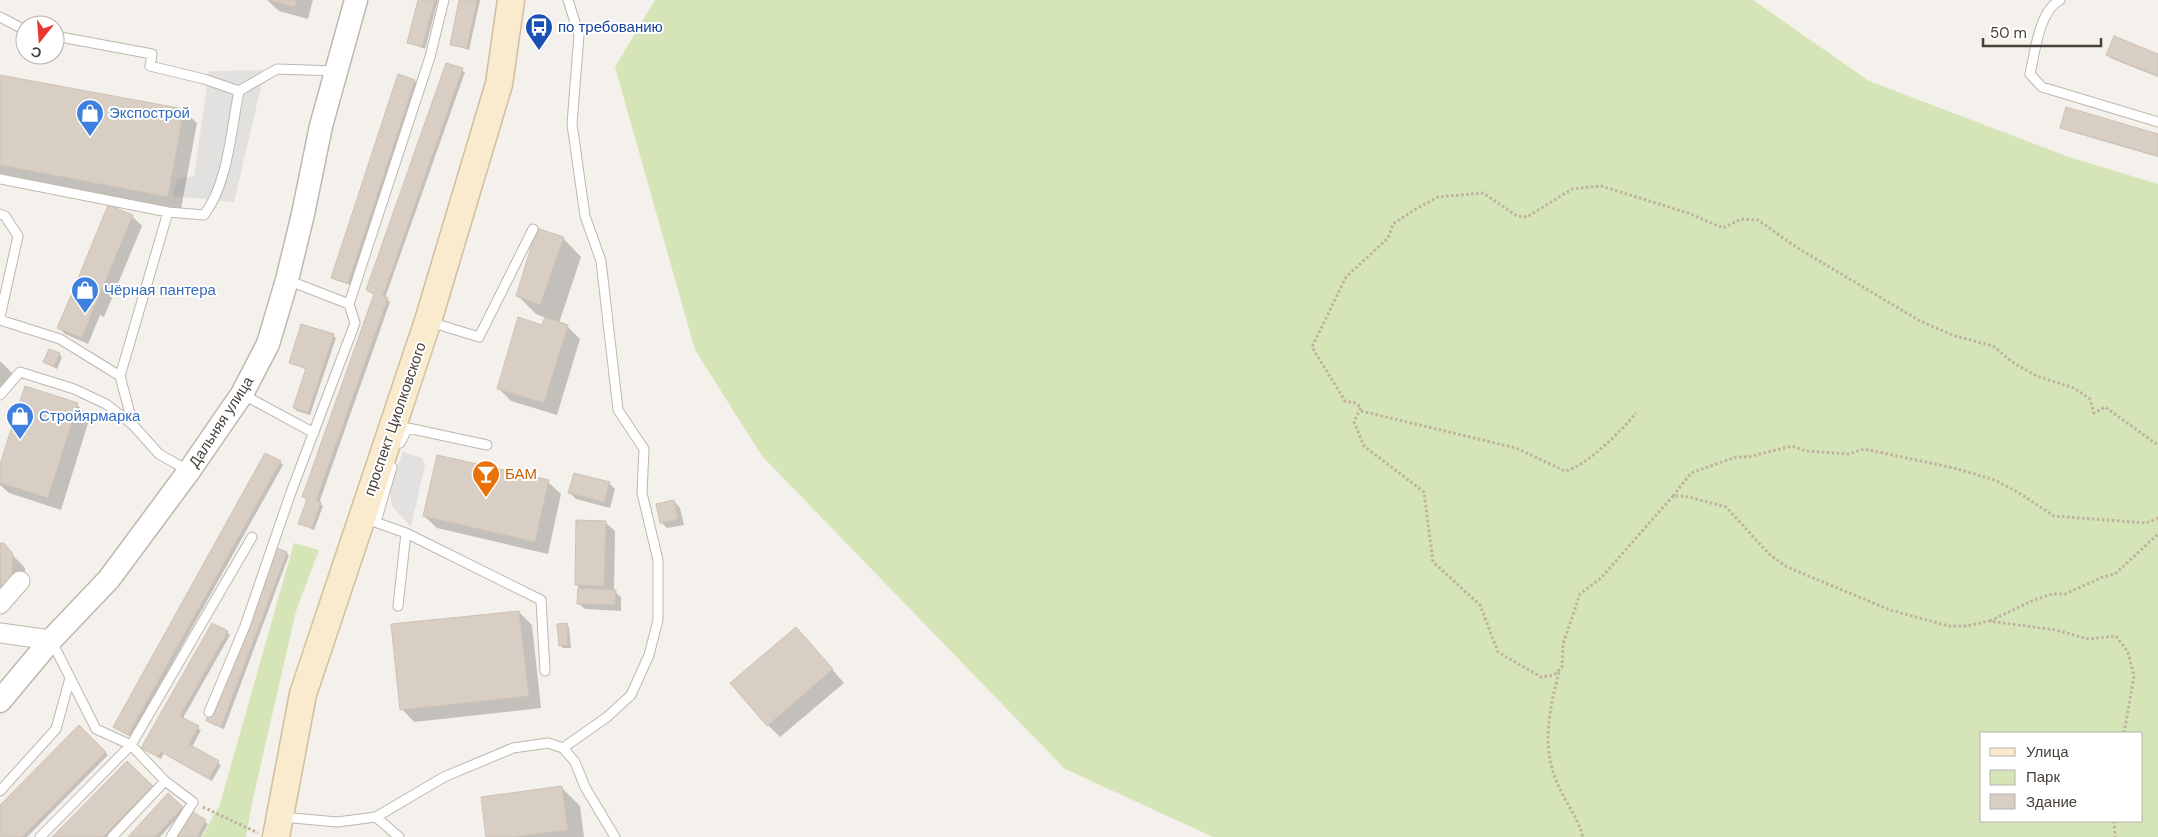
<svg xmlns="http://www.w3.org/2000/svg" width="2158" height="837" viewBox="0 0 2158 837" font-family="'DM Sans',sans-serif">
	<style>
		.green { fill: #d5e5b7; fill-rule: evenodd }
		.parking { fill: #e3e1df }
		.shadow { fill: #0003 }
		.building { fill: #d8cec4; stroke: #cfc2b5 }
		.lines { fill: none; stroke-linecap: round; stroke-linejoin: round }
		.service-casing { stroke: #bfb7ae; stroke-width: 11 }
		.minor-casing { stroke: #bfb7ae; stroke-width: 21 }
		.tertiary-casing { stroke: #bfb7ae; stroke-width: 25 }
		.secondary-casing { stroke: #d0be9e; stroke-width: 29 }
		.path { stroke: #c0b1a0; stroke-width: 3; stroke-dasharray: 2.5 2.5; stroke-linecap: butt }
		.service { stroke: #fff; stroke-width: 9 }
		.minor { stroke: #fff; stroke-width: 19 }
		.tertiary { stroke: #fff; stroke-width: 22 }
		.secondary { stroke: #faebce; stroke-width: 26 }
		.labels { text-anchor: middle; stroke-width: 4; stroke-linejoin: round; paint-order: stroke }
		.transit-label { font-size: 15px; fill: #164399; stroke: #fff; text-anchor: start }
		.shop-label { font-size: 15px; fill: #366cbe; stroke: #fff; text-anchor: start }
		.street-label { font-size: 15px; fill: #484139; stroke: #fff }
		.food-label { font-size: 15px; fill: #c56008; stroke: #fff; text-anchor: start }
	</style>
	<rect width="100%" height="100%" fill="#f4f0eb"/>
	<path class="green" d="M655,0H1753L1869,81L2069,157L2158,184V837H1213L1065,769L762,456L695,350L615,67ZM1982,733H2142V821H1982Z
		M294,543L319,550L296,611L252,803L246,837H202L220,804Z"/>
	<path class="parking" d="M265,70L234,202L173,196L177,179L194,176L209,71Z
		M403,452L422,458L425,465L411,527L392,506L389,489Z"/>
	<path class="shadow" d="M267,0H313L308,19L279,11Z
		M420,0H438L425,49L408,42Z
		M460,0H480L469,50L451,44Z
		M2108,55L2158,56V77L2110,58Z
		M447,64L465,72L385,298L390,302L319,503L323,506L314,530L299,523L308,500L303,497L375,295L367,290Z
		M1,76L184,111L197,123L181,209L0,175Z
		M415,81L417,84L351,285L335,280L332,277Z
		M2062,127L2158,135V157L2065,130Z
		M132,216L142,226L104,317L100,315L88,344L65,334L59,328Z
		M563,238L581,257L559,323L567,326L580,339L557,415L511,401L498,388L543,327L546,318L536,314L518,296Z
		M333,336L336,338L310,415L297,411L294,408L307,370L290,362Z
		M59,354L62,357L57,369L44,362Z
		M0,361L13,374L0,393Z
		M77,405L90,417L61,510L9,493L0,485V468Z
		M280,462L283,465L131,737L117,729L115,727Z
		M548,482L561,494L548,554L437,528L424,516Z
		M609,483L615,489L610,508L576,499L570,493Z
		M674,501L680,508L684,525L667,528L661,522Z
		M605,522L615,531L614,591L621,597V611L585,609L578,603L581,590L576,584Z
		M0,545H3L25,568V590L0,600Z
		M286,553L289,555L224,729L210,723L208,721Z
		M519,612L532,625L541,708L414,722L402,709Z
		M566,624L569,627L571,648H563L560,645Z
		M796,628L844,683L780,737L768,725Z
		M227,632L230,635L183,718L201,730L192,747L221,765L212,781L164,753L161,759L146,750Z
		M79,727L108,755L27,837H0V807Z
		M127,763L155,790L109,837H54Z
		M562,788L580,806L584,837H487Z
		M168,795L184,810L160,837H129Z
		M191,813L208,824L201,837H178Z"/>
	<path class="building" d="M268,0H297L295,7Z
		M418,0H435L422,47L407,43Z
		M459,0H477L467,48L450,45Z
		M2114,36L2158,54V76L2106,55Z
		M446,63L463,68L383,296L388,298L316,501L321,502L312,528L298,524L307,499L302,497L374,294L366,290Z
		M398,74L415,80L348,283L331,278Z
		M0,75L184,109L168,197L0,165Z
		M2066,107L2158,134V156L2060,128Z
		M108,205L133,215L94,308L70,298Z
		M537,228L564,237L540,305L516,296Z
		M70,298L94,308L82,338L57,328Z
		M518,317L542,325L545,317L568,325L544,403L497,389Z
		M301,324L334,334L308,413L293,408L306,368L289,363Z
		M49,349L60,353L54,367L43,362Z
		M25,386L78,403L48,498L0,483V464Z
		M265,453L281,461L128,735L113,727Z
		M437,455L549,480L535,542L423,516Z
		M574,473L610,482L604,502L568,493Z
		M674,500L678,519L660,523L656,504Z
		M576,520L606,521L604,586L575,585Z
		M0,543H4L13,554L12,577L1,588Z
		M271,546L287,552L221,727L206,721Z
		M578,588L616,590L615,605L577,604Z
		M519,611L529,696L400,710L391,624Z
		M212,623L228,631L180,716L199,726L189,744L219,761L209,779L161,752L158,757L141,748Z
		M567,623L568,645L559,646L557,624Z
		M796,627L833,669L767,726L730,683Z
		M79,725L106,752L22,837H0V805Z
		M127,761L153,786L103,837H52Z
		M562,786L568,830L514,837H486L481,797Z
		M168,793L183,807L155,837H128Z
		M191,811L206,820L197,837H176Z"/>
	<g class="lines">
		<g class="service-casing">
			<path id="service" d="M2060,0C2039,11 2035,52 2030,74L2042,87L2158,122
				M0,17L25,30
				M55,36L152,54L150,66L204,79L239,91L277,69L336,71
				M0,179L168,212L204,215C228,184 231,130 239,91
				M0,214L5,216L18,236L0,317
				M287,280L349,304
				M0,320L60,339L120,376
				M430,322L479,337L533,229
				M242,394L314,433
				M0,395L20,372L74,389L106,404L133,425L159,454L189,471
				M133,425L120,376L168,212
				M400,443L408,428L487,445
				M372,521L406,533L398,606
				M376,522L392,467
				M406,533L541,600L545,671
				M51,640L96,729L131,745L165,781L193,802L171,837
				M209,712L245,626L290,495L355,323L349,304L430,57L444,0
				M563,748L607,717L631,695L649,655L658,620V560L642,493L644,449L618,410L601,261L585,216L572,124L579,35L568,0
				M0,791L56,729L70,678
				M282,817L337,822L376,817L444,777L513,748L548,743L563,748L575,762L585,787L615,837
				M376,817L399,837
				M40,837L131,745L252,537
				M112,837L165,781"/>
		</g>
		<g class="minor-casing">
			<path id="minor" d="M0,604L20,581
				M0,633L51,640"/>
		</g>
		<g class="tertiary-casing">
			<path id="tertiary" d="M0,701L51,640L109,579L189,471L242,394L268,344L287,280L303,214L321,126L356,0"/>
		</g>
		<g class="secondary-casing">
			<path id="secondary" d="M276,837L303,694L428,321L499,84L511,0"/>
		</g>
		<path class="path" d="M1361,411L1516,448L1565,471C1587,466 1622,430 1636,413
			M1673,496L1691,473L1736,457H1748L1792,446L1806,451L1848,454L1864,449L1954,468L1995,480L2019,493L2054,516L2146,523L2158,518
			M1990,621L2034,600L2052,594H2065L2103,577L2115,574L2158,534
			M1559,672C1549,711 1541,747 1558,785C1566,803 1578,818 1583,837
			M2124,733L2134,676L2128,652L2116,636L2088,639L2056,630L1989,621L1967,626H1949L1890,610L1787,567L1769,554L1726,507L1685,496H1673L1601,578L1580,594L1563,644L1562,667L1554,675L1541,677L1498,652L1480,605L1433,562L1424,492L1364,446L1354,422L1361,407L1355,403L1345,401L1312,347L1346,277L1388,238L1393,224L1414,210L1438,197L1483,193L1517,216L1527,217L1572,189L1601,186L1688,213L1723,228L1741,219L1758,220L1796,247L1920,321L1955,336L1993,346L2015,364L2037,376L2074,388L2090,399L2094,413L2105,407L2158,445
			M203,807L258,833
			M2114,821L2115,837"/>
		<use href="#service" class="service"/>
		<use href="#minor" class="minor"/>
		<use href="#tertiary" class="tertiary"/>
		<use href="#secondary" class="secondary"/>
	</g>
	<defs>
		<g id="bus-pin" transform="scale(1.4375)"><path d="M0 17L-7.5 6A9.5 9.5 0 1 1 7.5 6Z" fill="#1a4fb4" stroke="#fff"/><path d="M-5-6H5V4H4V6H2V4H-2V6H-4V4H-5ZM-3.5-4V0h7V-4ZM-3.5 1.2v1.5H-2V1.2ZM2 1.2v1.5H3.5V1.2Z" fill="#fff"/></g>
		<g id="shop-pin" transform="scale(1.4375)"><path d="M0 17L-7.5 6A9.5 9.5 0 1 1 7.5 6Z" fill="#3f7fe0" stroke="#fff"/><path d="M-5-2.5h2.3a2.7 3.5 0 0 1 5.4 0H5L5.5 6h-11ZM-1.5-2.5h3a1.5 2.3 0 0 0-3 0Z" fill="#fff"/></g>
		<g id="bar-pin" transform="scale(1.4375)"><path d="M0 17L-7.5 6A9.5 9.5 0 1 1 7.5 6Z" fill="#e8710a" stroke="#fff"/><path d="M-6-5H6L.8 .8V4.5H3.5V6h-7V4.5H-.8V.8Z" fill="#fff"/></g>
	</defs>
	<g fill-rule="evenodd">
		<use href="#bus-pin" x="539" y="27"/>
		<use href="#shop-pin" x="90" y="113"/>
		<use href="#shop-pin" x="85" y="290"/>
		<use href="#shop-pin" x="20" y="416"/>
		<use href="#bar-pin" x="486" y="474"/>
	</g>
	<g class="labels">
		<g class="transit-label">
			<text x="558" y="32">по требованию</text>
		</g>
		<g class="shop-label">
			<text x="109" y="118">Экспострой</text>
			<text x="104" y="295">Чёрная пантера</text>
			<text x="39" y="421">Стройярмарка</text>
		</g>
		<g class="street-label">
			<text transform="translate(395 419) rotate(-71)" y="5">проспект Циолковского</text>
			<text transform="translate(221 422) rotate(-57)" y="5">Дальняя улица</text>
		</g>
		<g class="food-label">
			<text x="505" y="479">БАМ</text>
		</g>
	</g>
	<rect x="1980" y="732" width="162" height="90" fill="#ffffff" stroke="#b6b3b0"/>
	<rect x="1990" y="748" width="25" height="8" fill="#faebce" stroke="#b6b3b0"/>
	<text x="2026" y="757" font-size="15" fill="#484139">Улица</text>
	<rect x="1990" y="770" width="25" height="15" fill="#d5e5b7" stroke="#b6b3b0"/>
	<text x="2026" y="782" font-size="15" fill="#484139">Парк</text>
	<rect x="1990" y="794" width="25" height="15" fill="#d8cec4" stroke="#b6b3b0"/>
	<text x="2026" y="807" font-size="15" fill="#484139">Здание</text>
	<g transform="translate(40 40) rotate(197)"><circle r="24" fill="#ffffff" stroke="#b6b3b0"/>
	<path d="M0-4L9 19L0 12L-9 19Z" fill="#e8372d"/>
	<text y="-8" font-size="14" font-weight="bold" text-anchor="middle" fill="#484139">С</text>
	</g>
	<path d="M1983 38v8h118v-8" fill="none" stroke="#484139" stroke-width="2.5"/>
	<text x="1990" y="38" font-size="15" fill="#484139" stroke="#ffffff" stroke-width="4" paint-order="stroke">50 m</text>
</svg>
